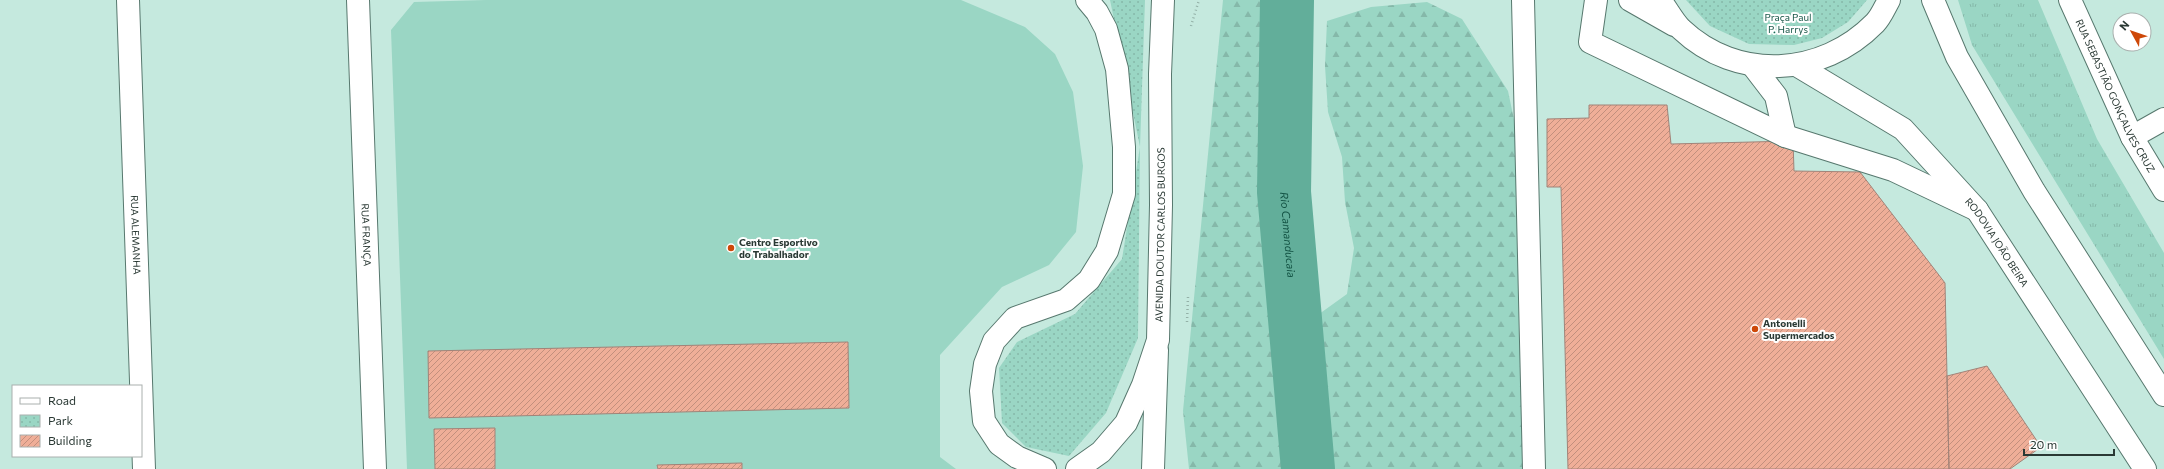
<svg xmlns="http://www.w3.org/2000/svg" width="2164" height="469" viewBox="0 0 2164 469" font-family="Commissioner,sans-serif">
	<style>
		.grass { fill: url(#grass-tufts) }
		.forest { fill: url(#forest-firs) }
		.park { fill: url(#park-dots) }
		.pitch { fill: #9ad6c4 }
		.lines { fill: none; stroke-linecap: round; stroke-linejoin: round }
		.river { stroke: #62ae9a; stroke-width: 54 }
		.building { fill: url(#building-hatch); stroke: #a18378 }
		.minor-casing { stroke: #57786e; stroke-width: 24 }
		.major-casing { stroke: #57786e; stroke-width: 24 }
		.path { stroke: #94b1a8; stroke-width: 2.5; stroke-dasharray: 1 3; stroke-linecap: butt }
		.minor { stroke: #fff; stroke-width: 22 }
		.major { stroke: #fff; stroke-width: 22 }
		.poi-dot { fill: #ce4808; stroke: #fff; stroke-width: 1.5 }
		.labels { text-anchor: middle; stroke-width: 4; stroke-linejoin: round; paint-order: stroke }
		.park-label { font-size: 10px; fill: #1a5849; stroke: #fff }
		.street-label { font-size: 10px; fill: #2a3934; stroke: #fff }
		.poi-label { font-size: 10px; font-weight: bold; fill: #2a3934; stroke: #fff; text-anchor: start }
		.water-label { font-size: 11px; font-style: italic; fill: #135344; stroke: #fff }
	</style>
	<defs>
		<pattern id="grass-tufts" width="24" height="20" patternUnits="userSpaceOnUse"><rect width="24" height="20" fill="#9ad6c4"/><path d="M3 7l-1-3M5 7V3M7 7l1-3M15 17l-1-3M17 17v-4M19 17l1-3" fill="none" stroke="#85b8a9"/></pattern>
		<pattern id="forest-firs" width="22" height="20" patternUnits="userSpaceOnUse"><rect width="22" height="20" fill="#9ad6c4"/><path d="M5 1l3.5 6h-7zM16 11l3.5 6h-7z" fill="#85b8a9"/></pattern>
		<pattern id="park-dots" width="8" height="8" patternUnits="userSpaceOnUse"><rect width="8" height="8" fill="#9ad6c4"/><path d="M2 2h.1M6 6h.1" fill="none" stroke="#85b8a9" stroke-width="1.8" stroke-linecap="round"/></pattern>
		<pattern id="building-hatch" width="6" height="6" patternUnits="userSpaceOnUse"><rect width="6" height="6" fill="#efae98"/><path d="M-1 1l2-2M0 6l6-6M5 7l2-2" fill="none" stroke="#c28f7d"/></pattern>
	</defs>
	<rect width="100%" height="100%" fill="#c5e9de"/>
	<path class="grass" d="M1958,0H2038L2097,139L2164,253V359L1972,45Z"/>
	<path class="forest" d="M1223,0H1294L1266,101L1273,192L1286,237L1285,283L1308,322L1347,294L1354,248L1345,202L1342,157L1328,112L1325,66L1327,21L1371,7L1427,2L1462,19L1508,91L1527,181L1529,469H1189L1183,411Z"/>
	<path class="park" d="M1110,0H1145L1140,147L1138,338L1106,413L1069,456L1026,447L1002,423L999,368L1017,342L1075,314L1122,259L1140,147Z
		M1686,0H1867L1848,22L1822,38L1794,45L1749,44L1710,26Z"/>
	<path class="pitch" d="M486,0H961L1025,27L1055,54L1073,92L1083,166L1076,232L1049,265L1002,287L940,355V457L956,469H407L391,30L414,2Z"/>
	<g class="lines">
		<path class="river" id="s1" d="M1287,0L1284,192L1308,469"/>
	</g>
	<path class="building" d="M1589,105H1667L1671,144L1793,141L1794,171L1860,172L1945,283L1949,469H1568L1561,187H1547V119L1589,118Z
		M848,342L849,408L429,418L428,351Z
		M1987,366L2041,447L2010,469H1949L1947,376Z
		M495,428V469H435L434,429Z
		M742,463V469H658L657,465Z"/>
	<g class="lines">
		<g class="minor-casing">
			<g id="minor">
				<path id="s2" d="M128,0L144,469"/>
				<path id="s3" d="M358,0L375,469"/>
				<path d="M1523,0L1534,469"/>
				<path d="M1596,0L1590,42L1785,136L1893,170L1977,210"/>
				<path id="s4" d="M2070,0L2132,137L2164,190"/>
				<path d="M1753,66L1776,96L1785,136"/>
				<path d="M2132,137L2164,119"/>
				<path d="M1153,469L1157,350"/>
			</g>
		</g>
		<g class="major-casing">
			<g id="major">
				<path d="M1630,0L1674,25"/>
				<path d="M1660,0C1667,9 1673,21 1681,29C1737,82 1822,77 1875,23C1881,17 1885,7 1889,0"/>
				<path d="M1933,0L1957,57L2034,191L2164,395"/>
				<path id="s5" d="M1798,66L1903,129L1977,210L2145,469"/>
				<path d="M1045,469L1017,457L999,444L984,421L981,391L985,364L994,341L1015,318L1066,300L1089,280L1107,251L1124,194V147L1117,69L1106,29L1097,12L1087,0"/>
				<path id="s6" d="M1077,469L1101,452L1126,423L1143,385L1158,340L1161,205L1160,74L1163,0"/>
			</g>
		</g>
		<path class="path" d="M1191,26L1199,0
			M1187,322L1188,297"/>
		<use href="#minor" class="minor"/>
		<use href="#major" class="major"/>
	</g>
	<g class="poi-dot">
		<circle cx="731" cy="248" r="4"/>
		<circle cx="1755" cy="329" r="4"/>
	</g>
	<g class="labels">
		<g class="park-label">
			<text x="1788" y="21">Praça Paul<tspan x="1788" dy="12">P. Harrys</tspan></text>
		</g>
		<g class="street-label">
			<text dy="4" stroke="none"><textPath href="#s4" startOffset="106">RUA SEBASTIÃO GONÇALVES CRUZ</textPath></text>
			<text dy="4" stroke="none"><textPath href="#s3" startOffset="235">RUA FRANÇA</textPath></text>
			<text dy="4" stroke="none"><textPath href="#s2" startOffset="235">RUA ALEMANHA</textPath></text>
			<text dy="4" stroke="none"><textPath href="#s6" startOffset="262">AVENIDA DOUTOR CARLOS BURGOS</textPath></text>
			<text dy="4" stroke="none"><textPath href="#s5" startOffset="270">RODOVIA JOÃO BEIRA</textPath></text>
		</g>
		<g class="poi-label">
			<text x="739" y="246">Centro Esportivo<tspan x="739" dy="12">do Trabalhador</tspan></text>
			<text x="1763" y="327">Antonelli<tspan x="1763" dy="12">Supermercados</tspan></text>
		</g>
		<g class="water-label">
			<text dy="4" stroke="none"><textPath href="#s1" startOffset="235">Rio Camanducaia</textPath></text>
		</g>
	</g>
	<rect x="12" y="385" width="130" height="72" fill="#ffffff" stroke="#aab0ae"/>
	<rect x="20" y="398" width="20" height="6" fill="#ffffff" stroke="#aab0ae"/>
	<text x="48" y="405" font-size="12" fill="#2a3934">Road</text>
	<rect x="20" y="415" width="20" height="12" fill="url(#park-dots)" stroke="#aab0ae"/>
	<text x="48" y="425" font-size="12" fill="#2a3934">Park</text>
	<rect x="20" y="435" width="20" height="12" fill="url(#building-hatch)" stroke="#aab0ae"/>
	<text x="48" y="445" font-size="12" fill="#2a3934">Building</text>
	<g transform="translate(2132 32) rotate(310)"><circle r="19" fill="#ffffff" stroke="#aab0ae"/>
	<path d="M0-3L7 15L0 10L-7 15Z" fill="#ce4808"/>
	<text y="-6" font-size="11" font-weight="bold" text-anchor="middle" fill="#2a3934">N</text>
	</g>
	<path d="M2024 449v6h90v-6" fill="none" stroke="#2a3934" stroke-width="2"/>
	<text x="2030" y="449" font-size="12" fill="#2a3934" stroke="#ffffff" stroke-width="3" paint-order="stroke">20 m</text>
</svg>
